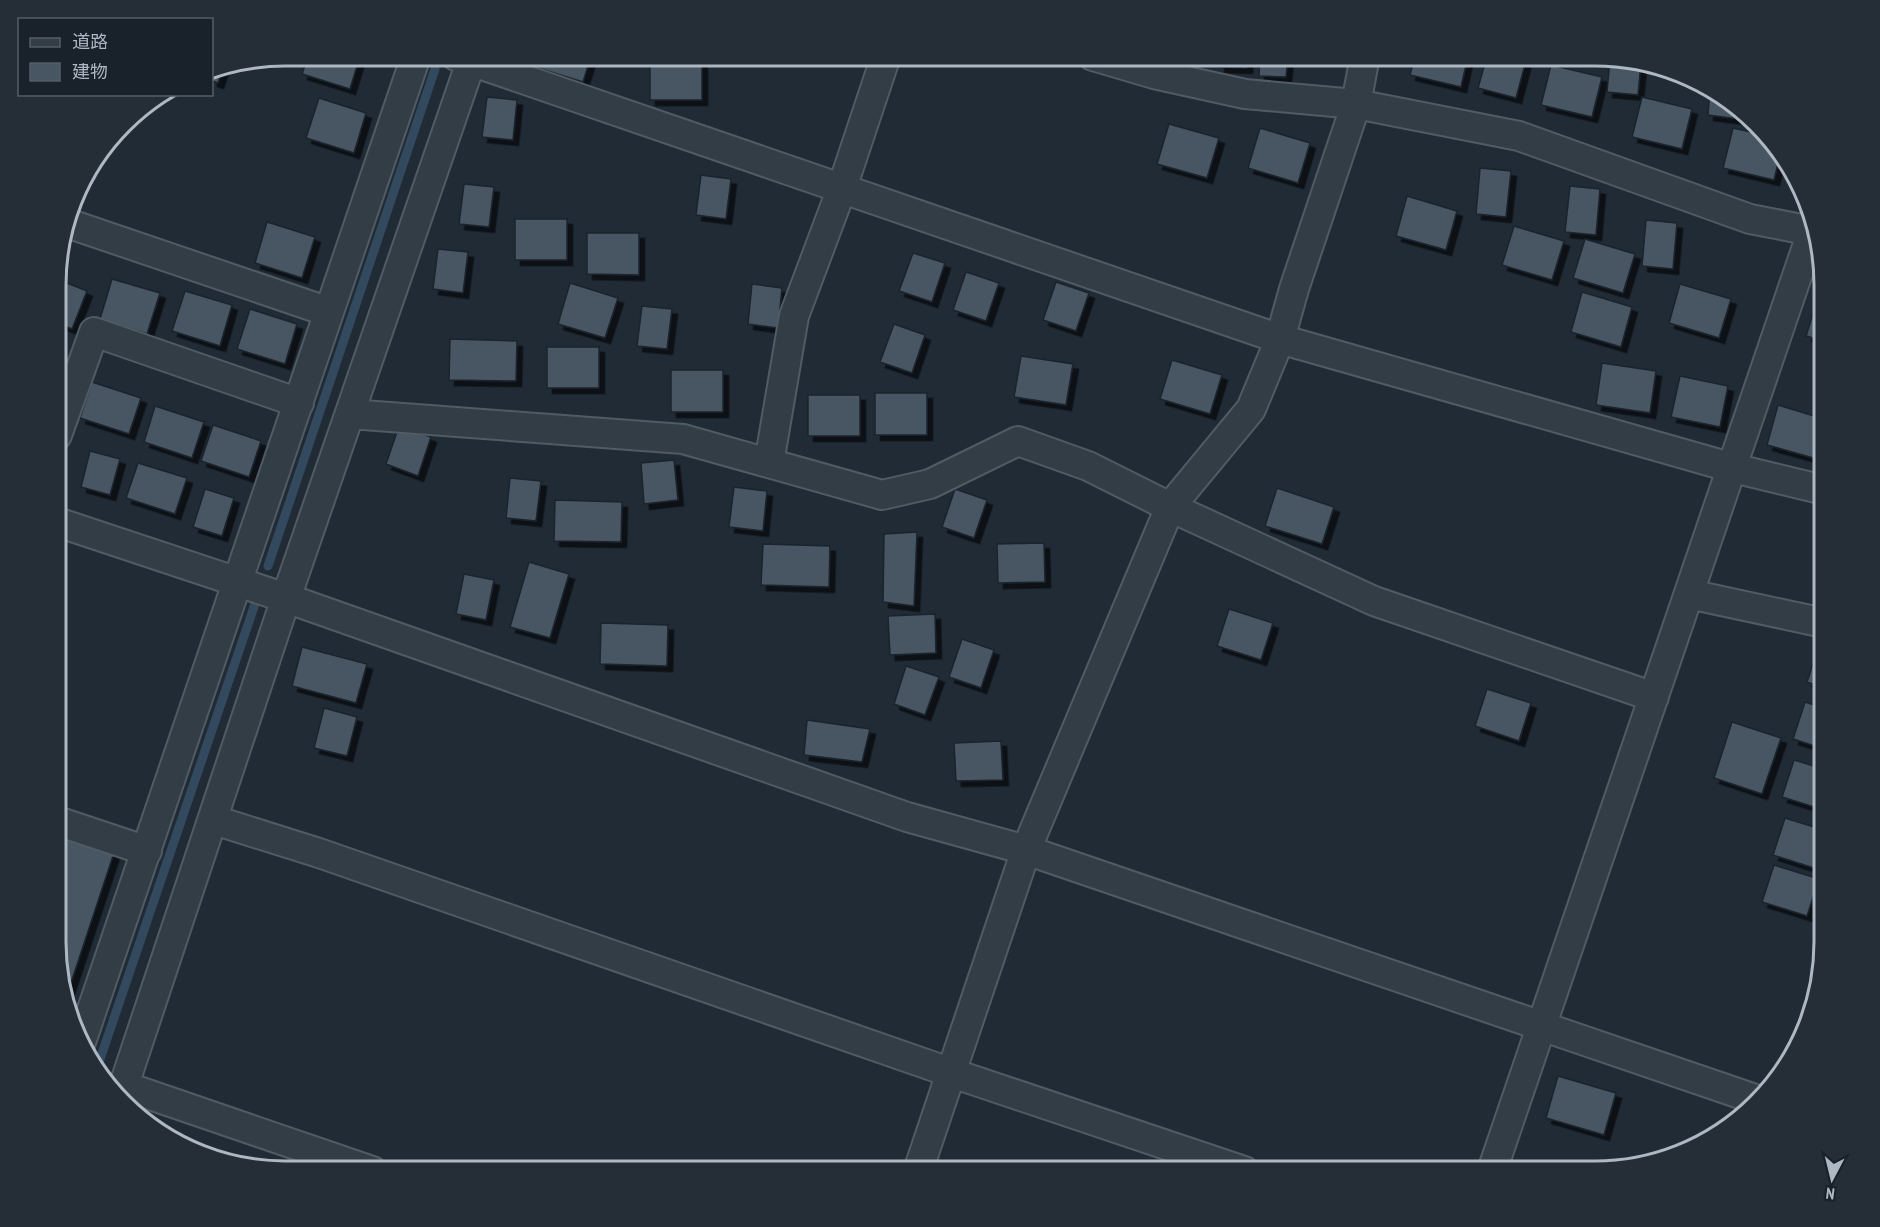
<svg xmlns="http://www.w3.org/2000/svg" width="1880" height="1227" viewBox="0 0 1880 1227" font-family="'PT Sans Narrow','Noto Sans JP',sans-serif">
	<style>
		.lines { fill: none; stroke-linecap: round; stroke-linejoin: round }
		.stream { stroke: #33495d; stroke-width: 9 }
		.building { fill: #475662; stroke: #1a242d; stroke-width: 1.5; filter: url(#shadow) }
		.street-casing { stroke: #505b64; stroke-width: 32 }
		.street { stroke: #333d46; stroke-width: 28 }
		.rim { fill: none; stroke: #adb8c3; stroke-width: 3 }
	</style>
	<defs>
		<filter id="shadow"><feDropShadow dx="5.5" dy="5.5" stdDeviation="0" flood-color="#0009"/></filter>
	</defs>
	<rect width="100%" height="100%" fill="#202b36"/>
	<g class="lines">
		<path class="stream" d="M268,566L435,69
			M97,1068L257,598"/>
	</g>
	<path class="building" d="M308,56H360L350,89L302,74Z
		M539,56H591L583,82L535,67Z
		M1220,56H1248L1247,68L1219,67Z
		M1260,56H1288L1286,77L1259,76Z
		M1415,56H1468L1461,87L1410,75Z
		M1487,56L1527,57L1516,98L1478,88Z
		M1610,58L1641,63L1638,95L1607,92Z
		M650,59H702V100H650Z
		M1551,65L1602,77L1592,117L1541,105Z
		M223,68L218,83L212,81V70Z
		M1710,88L1723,94L1738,111V119L1708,115Z
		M487,97L517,100L513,140L482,137Z
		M1642,97L1692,109L1682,149L1632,137Z
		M319,98L366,113L354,153L306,138Z
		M1169,124L1219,138L1207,178L1157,164Z
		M1260,128L1310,143L1298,183L1248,168Z
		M1733,128L1760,134L1780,155L1774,180L1723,168Z
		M1480,168L1511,171L1506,217L1476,214Z
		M701,175L731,179L726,219L696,215Z
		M464,184L494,187L489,227L459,224Z
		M1570,186L1600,189L1596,235L1565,232Z
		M1407,196L1457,211L1446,250L1396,236Z
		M515,219H567V260H515Z
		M1646,220L1677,223L1673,269L1642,266Z
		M267,222L315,237L302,278L255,263Z
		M1514,226L1564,241L1552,280L1502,265Z
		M587,233H639V275L587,274Z
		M1585,239L1635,254L1623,293L1573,278Z
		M438,249L468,252L463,293L433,289Z
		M913,253L945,263L932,302L899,291Z
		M966,272L999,283L986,321L953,310Z
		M57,279L87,291L72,329L57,323Z
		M112,279L160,293L147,334L100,319Z
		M1056,282L1089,293L1076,331L1043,320Z
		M570,283L618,298L605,338L558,324Z
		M752,284L782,288L778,328L748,324Z
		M1680,284L1731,299L1719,338L1669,323Z
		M185,291L232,305L220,346L172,331Z
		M1582,292L1632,307L1621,347L1571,332Z
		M1818,297L1824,298V341L1806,336Z
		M642,306L672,309L667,349L637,346Z
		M250,309L297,324L285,364L237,349Z
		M894,324L925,335L912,373L880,362Z
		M450,339L517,341L516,381L449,380Z
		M547,347H599V388H547Z
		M1021,356L1073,364L1066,405L1014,397Z
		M1172,360L1222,375L1210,414L1160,399Z
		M57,363L70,367L57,402Z
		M1602,363L1656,371L1650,413L1596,405Z
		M671,370H723V412H671Z
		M1680,376L1728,386L1720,427L1671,417Z
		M92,382L141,398L129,434L80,418Z
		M875,393H927V435H875Z
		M808,395H860V436H808Z
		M1778,405L1824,419V435L1817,459L1767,445Z
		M155,406L204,422L192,458L144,442Z
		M213,425L261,441L249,477L201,461Z
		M399,426L431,437L418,476L386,464Z
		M90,451L120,459L110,495L81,487Z
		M674,460L678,500L644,504L641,463Z
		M138,463L187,478L175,514L126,498Z
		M510,478L541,481L536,521L506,518Z
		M734,487L767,491L763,531L729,527Z
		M1277,488L1334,507L1322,544L1265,526Z
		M205,489L234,498L222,536L193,527Z
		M955,489L987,500L974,538L942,527Z
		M555,500L622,502L621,542L554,541Z
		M917,532L914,606L883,602L884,534Z
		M1044,543L1045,582L998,583L997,544Z
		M763,544L830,546L829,587L761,585Z
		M529,562L569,574L550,638L510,627Z
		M464,574L494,580L486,620L456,614Z
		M1229,609L1273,623L1261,660L1217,646Z
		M935,614L936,653L890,655L888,616Z
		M601,623L668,625L667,666L600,664Z
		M962,639L994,650L981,688L949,677Z
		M1819,645L1824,647V688L1807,682Z
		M302,647L367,664L356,703L292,686Z
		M906,666L939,677L925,715L894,704Z
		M1487,689L1531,703L1519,741L1475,726Z
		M1805,702L1824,708V749L1793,739Z
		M324,708L357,717L347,756L314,748Z
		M807,720L870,729L862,762L804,755Z
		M1732,722L1781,738L1762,794L1714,778Z
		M1001,741L1003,780L956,781L954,743Z
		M1794,760L1824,769V810L1782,797Z
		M1785,818L1824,830V847L1817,869L1773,855Z
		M57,834L114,853L66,998L57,972Z
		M1774,865L1819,879L1807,916L1762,902Z
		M1558,1076L1616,1093L1604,1135L1546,1118Z"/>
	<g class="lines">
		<g class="street-casing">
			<path id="street" d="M456,56L1280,339L1733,468L1824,490
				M1093,56L1154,74L1245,94L1356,104L1519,136L1750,219L1812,231
				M67,223L329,312
				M350,414L683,439L882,495L930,484L1018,441L1088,466L1170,507L1374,601L1654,697
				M57,435L94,332L299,403
				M769,463L794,316L842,188L886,56
				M57,522L286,598L907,817L1026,850L1755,1099
				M1689,594L1824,623
				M214,820L319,853L952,1073L1244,1171
				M57,821L147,851
				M81,1042L416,56
				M124,1086L372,1171
				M121,1094L286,598L473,56
				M918,1171L1026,850L1170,507L1251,409L1280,339L1294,289L1356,104L1365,56
				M1492,1171L1812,232"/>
		</g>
		<use href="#street" class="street"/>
	</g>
	<path d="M0 0H1880V1227H0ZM285 66H1595A219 219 0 0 1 1814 285V942A219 219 0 0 1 1595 1161H285A219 219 0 0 1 66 942V285A219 219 0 0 1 285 66Z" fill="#252e37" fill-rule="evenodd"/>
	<path class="rim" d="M285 66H1595A219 219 0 0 1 1814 285V942A219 219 0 0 1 1595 1161H285A219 219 0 0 1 66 942V285A219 219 0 0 1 285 66Z"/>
	<rect x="18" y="18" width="195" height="78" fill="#19222b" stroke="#545e68" stroke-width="1.5"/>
	<rect x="30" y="38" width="30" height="9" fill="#333d46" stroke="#545e68" stroke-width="1.5"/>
	<text x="72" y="48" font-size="18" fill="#adb8c3">道路</text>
	<rect x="30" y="63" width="30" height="18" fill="#475662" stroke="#545e68" stroke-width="1.5"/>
	<text x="72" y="78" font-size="18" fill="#adb8c3">建物</text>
	<g transform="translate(1832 1179) rotate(187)" stroke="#19222b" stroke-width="4.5" paint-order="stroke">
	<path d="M0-4.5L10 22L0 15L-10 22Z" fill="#adb8c3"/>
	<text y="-9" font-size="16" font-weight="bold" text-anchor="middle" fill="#adb8c3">N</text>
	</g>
</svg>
